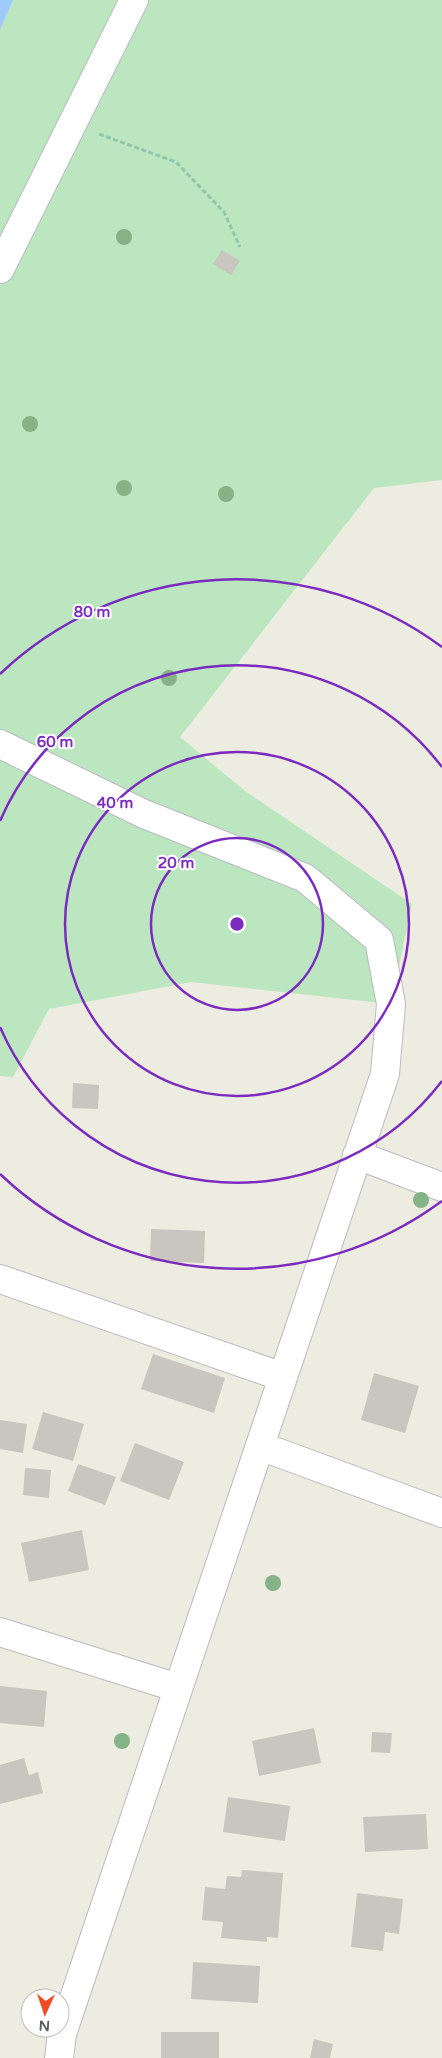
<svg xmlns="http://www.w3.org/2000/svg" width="442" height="2058" viewBox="0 0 442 2058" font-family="'Varela Round',sans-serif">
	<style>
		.green { fill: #bce6c0 }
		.water { fill: #9fcaff }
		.building { fill: #c8c6be }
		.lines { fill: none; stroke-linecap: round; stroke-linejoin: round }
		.minor-casing { stroke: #b9bac0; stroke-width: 30 }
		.path { stroke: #94c7a9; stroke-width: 3; stroke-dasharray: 5 2.5; stroke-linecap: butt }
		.minor { stroke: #fff; stroke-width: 28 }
		.tree { fill: #85b287 }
		.ring { fill: none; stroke: #7b2cbf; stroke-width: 2.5 }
		.centre { fill: #7b2cbf; stroke: #fff; stroke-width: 2.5 }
		.ring-label { font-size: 15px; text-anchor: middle; font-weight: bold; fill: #7b2cbf; stroke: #fff; stroke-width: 4; stroke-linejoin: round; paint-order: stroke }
	</style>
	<rect width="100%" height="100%" fill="#edece1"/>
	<path class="green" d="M13,0H442V480L374,488L180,737L245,791L412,904L391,1004L191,982L49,1009L13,1077L0,1076V30Z"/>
	<path class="water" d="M0,0H13L0,30Z"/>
	<path class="building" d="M222,250L240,261L231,275L213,264Z
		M73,1083L99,1085L98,1109L72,1108Z
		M151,1229L205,1231L204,1263L150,1261Z
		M153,1354L225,1378L214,1413L141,1389Z
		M374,1373L419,1386L405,1433L361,1420Z
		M43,1412L84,1424L73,1461L32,1449Z
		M0,1420L27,1424L23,1453L0,1449Z
		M135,1443L184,1462L169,1500L120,1481Z
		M78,1464L116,1477L105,1505L68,1491Z
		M25,1468L51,1470L49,1498L23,1495Z
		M82,1530L89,1570L29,1582L21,1543Z
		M0,1686L47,1691L44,1727L0,1723Z
		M314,1728L321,1763L259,1776L252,1741Z
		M372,1732L392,1733L390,1753L371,1752Z
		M24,1758L29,1775L38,1772L43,1793L0,1804V1765Z
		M228,1797L290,1806L285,1841L223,1832Z
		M426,1814L428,1849L365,1852L363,1817Z
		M242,1870L283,1873L278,1938L267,1937V1942L221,1938L223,1922L202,1920L205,1887L225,1889L227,1876L241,1877Z
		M357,1893L403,1899L399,1934L385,1932L383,1951L351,1947Z
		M193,1962L260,1966L258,2003L191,1999Z
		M161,2032H219V2058H161Z
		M314,2039L333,2044L330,2058H310Z"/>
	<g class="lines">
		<g class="minor-casing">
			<path id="minor" d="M0,269L134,0
				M0,744L144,814L305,878L379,940L391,1004L385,1074L62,2034L59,2058
				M357,1155L442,1187
				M0,1279L283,1377
				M260,1446L442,1513
				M0,1632L178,1688"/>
		</g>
		<path class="path" d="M99,134L176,162L224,212L240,247"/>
		<use href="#minor" class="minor"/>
	</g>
	<g class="tree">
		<circle cx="124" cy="237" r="8"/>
		<circle cx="30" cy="424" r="8"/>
		<circle cx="124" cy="488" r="8"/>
		<circle cx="226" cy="494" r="8"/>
		<circle cx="169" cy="678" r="8"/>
		<circle cx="421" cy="1200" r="8"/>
		<circle cx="273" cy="1583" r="8"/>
		<circle cx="122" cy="1741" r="8"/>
	</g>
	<g class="ring">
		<circle cx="237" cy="924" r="86"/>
		<circle cx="237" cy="924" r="172"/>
		<path d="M442 1081A258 258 0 0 1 0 1027M0 821A258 258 0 0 1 442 767"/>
		<path d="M442 1201A344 344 0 0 1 0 1174M0 674A344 344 0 0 1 442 647"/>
	</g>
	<circle cx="237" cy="924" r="8" class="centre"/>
	<g class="ring-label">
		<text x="92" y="617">80 m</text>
		<text x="55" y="747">60 m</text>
		<text x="115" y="808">40 m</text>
		<text x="176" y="868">20 m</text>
	</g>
	<g transform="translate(45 2013) rotate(183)"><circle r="24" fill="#ffffff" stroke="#bdbec0"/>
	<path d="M0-4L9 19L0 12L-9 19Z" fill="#ef4b25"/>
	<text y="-8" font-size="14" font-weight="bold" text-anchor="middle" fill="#595c62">N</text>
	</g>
</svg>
